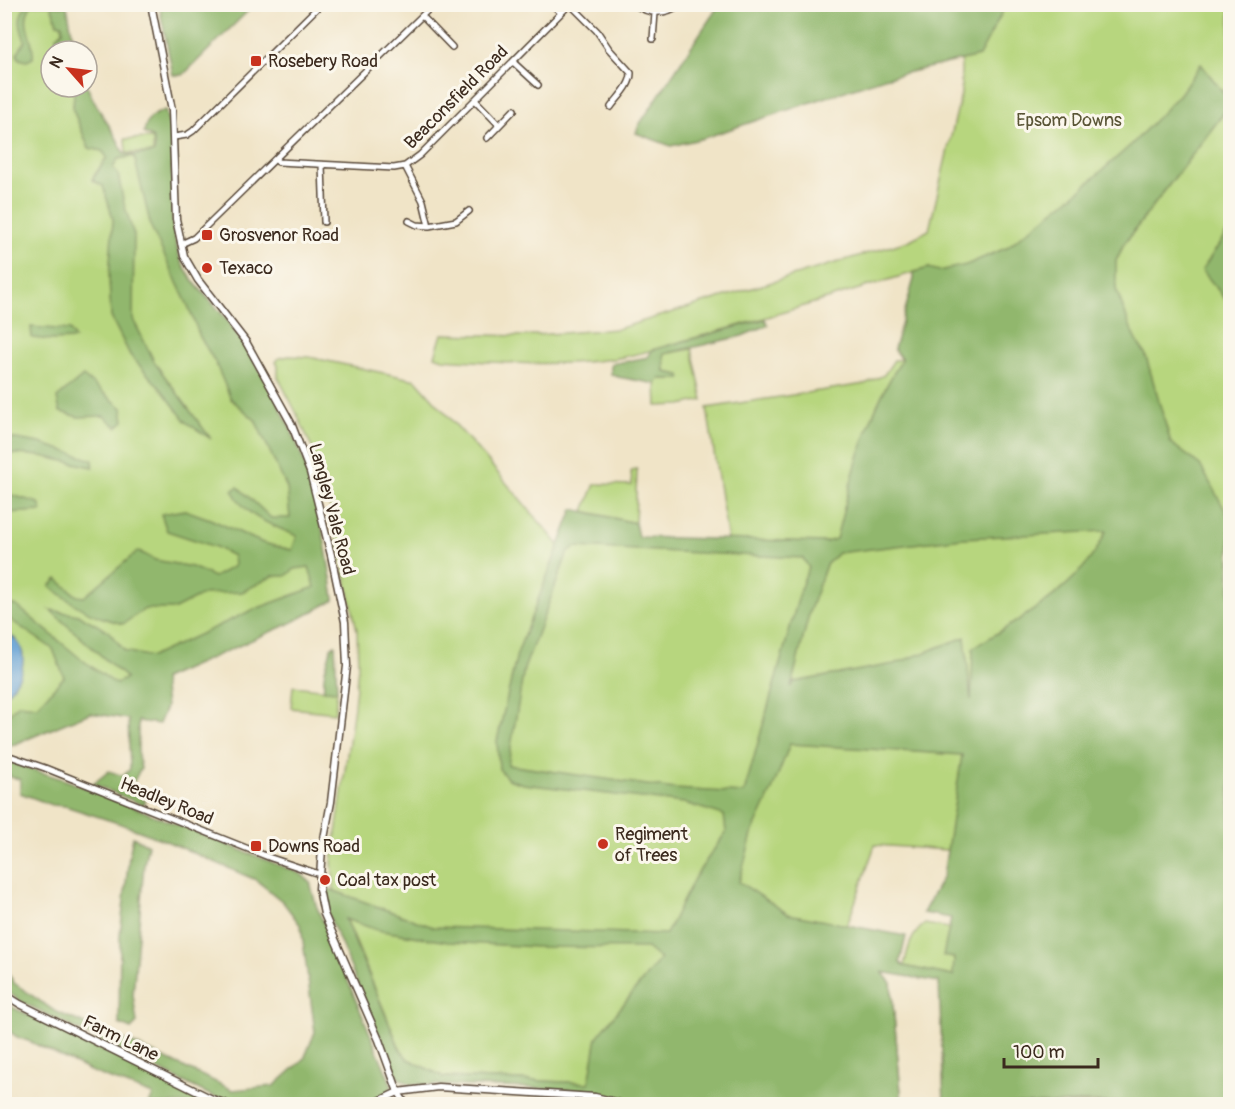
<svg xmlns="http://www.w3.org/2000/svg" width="1235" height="1109" viewBox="0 0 1235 1109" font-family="Pangolin,sans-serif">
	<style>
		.green { fill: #b7d67e; stroke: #79804e; stroke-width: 1.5 }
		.forest { fill: #91b76d; stroke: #667046; stroke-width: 1.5; fill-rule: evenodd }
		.water { fill: #63a0d4; stroke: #4f6579; stroke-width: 1.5 }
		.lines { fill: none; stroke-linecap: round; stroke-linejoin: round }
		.minor-casing { stroke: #564637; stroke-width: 8 }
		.tertiary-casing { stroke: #564637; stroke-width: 9 }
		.minor { stroke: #fff; stroke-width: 5 }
		.tertiary { stroke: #fff; stroke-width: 6 }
		.poi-dot { fill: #c8321e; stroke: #fbf7ec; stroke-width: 2 }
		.labels { text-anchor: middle; stroke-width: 6; stroke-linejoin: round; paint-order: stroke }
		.poi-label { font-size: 18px; fill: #3b2a1e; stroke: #fbf7ec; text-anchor: start }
		.street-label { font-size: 18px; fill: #3b2a1e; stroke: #fbf7ec }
		.park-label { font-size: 18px; fill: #5a5536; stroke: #fbf7ec }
	</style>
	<rect width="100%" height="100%" fill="#fbf7ec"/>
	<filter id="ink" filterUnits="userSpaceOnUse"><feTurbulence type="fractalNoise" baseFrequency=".0167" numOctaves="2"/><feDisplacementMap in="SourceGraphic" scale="12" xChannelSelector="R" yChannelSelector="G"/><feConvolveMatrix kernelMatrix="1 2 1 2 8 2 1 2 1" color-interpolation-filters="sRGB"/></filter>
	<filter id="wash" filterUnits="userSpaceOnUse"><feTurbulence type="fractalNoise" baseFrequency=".008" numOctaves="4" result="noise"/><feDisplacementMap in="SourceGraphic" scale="24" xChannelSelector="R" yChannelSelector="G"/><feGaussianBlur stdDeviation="1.35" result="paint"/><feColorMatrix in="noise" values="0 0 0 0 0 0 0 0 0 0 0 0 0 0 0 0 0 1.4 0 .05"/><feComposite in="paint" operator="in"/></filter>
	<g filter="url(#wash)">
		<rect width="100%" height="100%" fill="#f0e4c7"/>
		<path class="green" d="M5,5H51L57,23L62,24L63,31L56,37L57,51H51V87H70L74,93L73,110L107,157L92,179L113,168L118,159L153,153H126L125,139L153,138V152L155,149L171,186L172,224L180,259L194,282L229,322L330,573L334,600C279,629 221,653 164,679C111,702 59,727 5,748Z
			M1006,5H1230V91L1120,236L1118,258L1124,244L1230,105V1104H944L952,976L904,966C908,949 910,935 925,924L949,928L944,956L954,958L961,851L875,845L833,966L891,983L902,1104H645L589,1083L444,1077L407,1059L400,1049L334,889L332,862L354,706L358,666L357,630L326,488L317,459L296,412L278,377V366L276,362L279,358L289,356L309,357L416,380L486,459L559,545L730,554L707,408L865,384L884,375L894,360H901L894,349L929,268C852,290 777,316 701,336C671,344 642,355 612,359C556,367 499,363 443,359L435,356L442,334L522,336L617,329L908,241L929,230L961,94V60L965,58L989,36Z
			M692,349L703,400L681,405L657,406L656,384L659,379H680L681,375L665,372L664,354Z
			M637,469L635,523L584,511L595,484L632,485L631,470Z
			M293,686L337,691L335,713L291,708Z"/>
		<path class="forest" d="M28,4L32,5C18,23 35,36 33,58L27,61L19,59L17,54L25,41C20,27 16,16 28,4Z
			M51,5L67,6L73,38L78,51H57L56,37L63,31L62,24L57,23Z
			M159,5V4L254,5L183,75H173Z
			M958,5L961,6L962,4L1006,5L979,56L884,78L704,138L671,146L636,133L639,125L719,5Z
			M1201,64L1230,101V105L1124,244L1116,261V289L1135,339L1145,353L1171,443L1200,465L1230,519V1104L1082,1102L1061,1104H944L939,982L882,972L891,983L902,1104H645L588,1090L410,1084L397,1077L327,911L324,887L433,927L666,934L695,877L726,832L724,815L684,803L523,784L508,779L499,769L497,741L517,654L573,509L635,523L638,537L826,542L836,539C852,478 866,413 902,360L894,349L914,279V272L929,268L939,271L966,265L1006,248L1080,190L1132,144L1180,94ZM1106,531C1083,587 1021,618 973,648L971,700L965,637L894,664L794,682L791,687L810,610L826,565L838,553L963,538ZM575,547L803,558L809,568L803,581L744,793L675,789L508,765L524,669L568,552ZM790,744L962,755L943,876L923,913L951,918L943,956L954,958L953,976L904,966L900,962L906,936L788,914L739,882L753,831L772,790ZM345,919L377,930L448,942L538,947L647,948L660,959L597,1037L589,1083L444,1077L408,1059L400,1049Z
			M87,86C96,111 115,129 124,154L134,155L153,153L155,149L153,138L144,133C146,119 152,115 165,110C181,157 162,210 180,258C189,283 213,301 229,323C238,335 246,348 254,361C271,387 294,433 304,462C319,506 328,554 334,600L293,622L163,679L166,707L159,724L138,721V756L141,768L129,790L146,801L143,805L93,784L109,771L123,776L130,769L128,719L90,713L5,748L4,714L7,715L19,704L37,706L64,677L53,649L9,619L5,618V603L17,606L81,659L116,684L126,678L50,610L79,615L108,631L125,651L151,657L250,611L315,587L309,567L295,569L286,576H273L242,592L204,594L175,609H145L123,624C89,615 77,608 50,586L57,579L77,596L84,597L138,551L155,560L192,567L214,577L234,566L233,556L216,547L167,531L161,514L185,510L210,519L263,543L292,550L297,536C269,523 248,520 232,490L238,487L271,518H290L287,488L255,420L231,399L215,362L200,337L189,308L151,227L134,156L118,159L113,168L118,174L124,204L134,235L133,319L155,363L211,439L186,422L162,390L130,355L111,317L109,278L113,219L103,186L92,180L107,157L102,151L89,148L73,110L74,93L70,87Z
			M1230,228V305L1202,270Z
			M765,319L768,325L742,336L664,354L665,372L681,375V379H659L656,384L618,377L611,374V364L648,357L652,350Z
			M31,327L70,330L75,339L52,340L32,338Z
			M83,376L122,408L124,421L117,427L104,416L78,417L60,412L57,398Z
			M4,437L40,443L93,460V467L41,456L5,453Z
			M5,493L39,503L42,511L5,513Z
			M335,645L337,691L324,690C322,671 328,665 331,648Z
			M9,762L68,781L301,874L310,882L316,905L392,1086L387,1094L366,1104H237L212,1096L22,1002L5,990L4,966L14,983L56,1012L136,1045L233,1090L274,1086L304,1059L315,1032L301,926L283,902L256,880L166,841L121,824L65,806L52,805L20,793V779L10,777L7,769Z
			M133,837L148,845L144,864L133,995L137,1023L131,1029L119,1024L120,936L129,856Z
			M4,1001L14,1008L214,1104H149L153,1095L90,1071L31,1042L17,1037L5,1028Z"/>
		<path class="water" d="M5,632C33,646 25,678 5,695Z"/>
	</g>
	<g filter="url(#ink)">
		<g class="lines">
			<g class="minor-casing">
				<path id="minor" d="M552,4L561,13
					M634,4C649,15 666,15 681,4
					M422,16L452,47
					M653,39L655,13
					M513,62L538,85
					M475,100L499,125
					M174,137L187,135L193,131L321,4
					M487,138L514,110
					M275,159L278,162L394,168L405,166L420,155L570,4L597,31L609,49L631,73C631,86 618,97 611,107
					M322,165L324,222
					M405,166L423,201L429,226L456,221L469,211
					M409,221L417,225L429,226
					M181,244L194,238L434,4
					M4,754L45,768L271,858L319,874
					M398,1092L406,1104"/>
			</g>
			<g class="tertiary-casing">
				<path id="tertiary" d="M151,4L172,110L176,219L184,256L198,280L246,342L291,423L310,472L331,555L345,622L347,666L331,802L322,849L319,889L324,914L379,1040L398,1092
					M4,994L20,1004L212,1099L227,1104
					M373,1104L398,1092L438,1087L595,1097L624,1104"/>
			</g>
			<use href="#minor" class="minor"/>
			<use href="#tertiary" class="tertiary"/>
		</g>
	</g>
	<g class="poi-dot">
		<rect x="250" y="55" width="12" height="12" rx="3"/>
		<rect x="201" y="229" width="12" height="12" rx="3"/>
		<circle cx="207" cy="268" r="6"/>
		<circle cx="603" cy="844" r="6"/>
		<rect x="250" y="840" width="12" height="12" rx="3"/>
		<circle cx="325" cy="880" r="6"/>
	</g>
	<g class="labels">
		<g class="poi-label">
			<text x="268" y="67">Rosebery Road</text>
			<text x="219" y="241">Grosvenor Road</text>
			<text x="219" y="274">Texaco</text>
			<text x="615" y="840">Regiment<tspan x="615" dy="21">of Trees</tspan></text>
			<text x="268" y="852">Downs Road</text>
			<text x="337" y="886">Coal tax post</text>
		</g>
		<g class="street-label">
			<text transform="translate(456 97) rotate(-45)" y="6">Beaconsfield Road</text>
			<text transform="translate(332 509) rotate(75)" y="6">Langley Vale Road</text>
			<text transform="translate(167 801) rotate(22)" y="6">Headley Road</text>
			<text transform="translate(121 1038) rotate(26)" y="6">Farm Lane</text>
		</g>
		<g class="park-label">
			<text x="1069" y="126">Epsom Downs</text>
		</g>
	</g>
	<rect width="1235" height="1109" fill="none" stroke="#fbf7ec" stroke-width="24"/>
	<g transform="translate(69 69) rotate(298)"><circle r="28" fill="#fbf7ec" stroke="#aea59a" stroke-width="1.5"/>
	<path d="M0-4.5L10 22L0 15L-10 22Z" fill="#c8321e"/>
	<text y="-9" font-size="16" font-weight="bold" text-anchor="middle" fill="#3b2a1e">N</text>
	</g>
	<path d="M1004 1058v9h94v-9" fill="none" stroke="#3b2a1e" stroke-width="3"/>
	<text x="1013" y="1058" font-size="18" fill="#3b2a1e" stroke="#fbf7ec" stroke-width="4.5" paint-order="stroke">100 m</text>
</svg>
